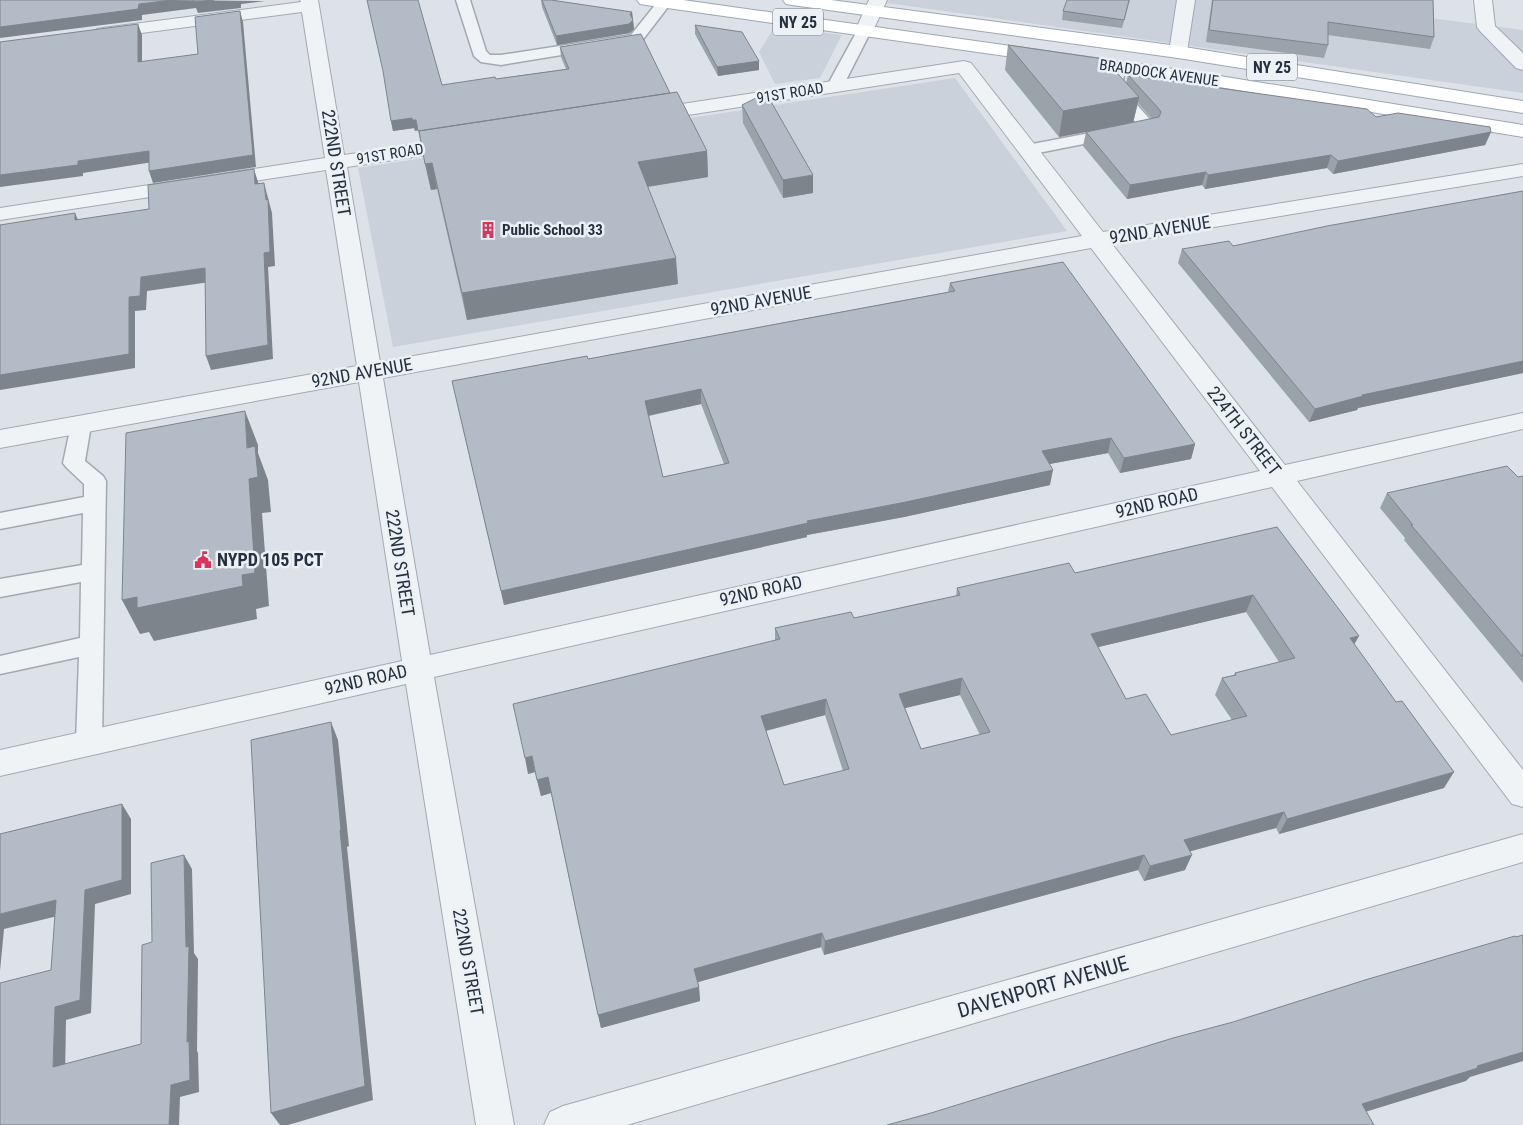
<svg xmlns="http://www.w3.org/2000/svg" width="1523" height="1125" viewBox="0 0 1523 1125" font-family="'Roboto Condensed',sans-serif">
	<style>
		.built { fill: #cad1db }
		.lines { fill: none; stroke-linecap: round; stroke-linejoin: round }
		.service-casing { stroke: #a2a9b3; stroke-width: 3 }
		.minor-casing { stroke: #a2a9b3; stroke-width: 2 }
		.primary-casing { stroke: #9ba7b5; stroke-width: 2 }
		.service { fill: #f0f3f6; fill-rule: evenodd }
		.minor { fill: #f0f3f6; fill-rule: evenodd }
		.primary { fill: #fff; fill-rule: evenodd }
		.wall { fill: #9aa2aa; fill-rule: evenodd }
		.shaded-wall { fill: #7d848b }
		.building { fill: #b3bcc6; stroke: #7d848b; fill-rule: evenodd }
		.labels { text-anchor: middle; stroke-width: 5; stroke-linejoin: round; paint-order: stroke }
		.far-street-label { font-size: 15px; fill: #253141; stroke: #ecf1f6 }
		.far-poi-label { font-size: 15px; font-weight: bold; fill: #253141; stroke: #ecf1f6; text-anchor: start }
		.shield { fill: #ecf1f6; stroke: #616b77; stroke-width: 1 }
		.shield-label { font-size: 16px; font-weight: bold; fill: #253141 }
		.street-label { font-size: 18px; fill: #253141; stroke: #ecf1f6 }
		.poi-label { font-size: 18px; font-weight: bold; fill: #253141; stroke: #ecf1f6; text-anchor: start }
		.near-street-label { font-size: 21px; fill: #253141; stroke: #ecf1f6 }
	</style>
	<rect width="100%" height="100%" fill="#dde2e8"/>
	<path class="built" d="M889,0H1292L1523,30V93L887,3Z
		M775,26L842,35L820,78L775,84L759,52Z
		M955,78L1067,231L393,347L358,168Z"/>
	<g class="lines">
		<g class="service-casing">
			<path id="service" d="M456,0H470L486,51L490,55H501L631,35L659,0H669L671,3L641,42L501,65L481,62L474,56Z
				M864,27L869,28L871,31L843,86L841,89H829L827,86L857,31L859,28Z
				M1117,62L1122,64L1125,67L1122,88L1154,124L1156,127L1154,130L1028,155L1022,154L1020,150L1022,146L1137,124L1106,89L1109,67L1112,64Z
				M81,418L88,420L91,425L85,461L103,476L106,481L102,743L98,750L89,753L80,750L76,743L79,657L0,674V656L80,638L81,582L0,597V579L82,565L83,513L0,529V513L84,497V484L67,468L63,463L71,425L74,420Z"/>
		</g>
		<g class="minor-casing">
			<path id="minor" d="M300,0H318L344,155L459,138L466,140L469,144L466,148L459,150L347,167L380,362L1082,236L959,73L649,121L642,119L639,115L642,111L649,109L964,61L971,63L1103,232L1523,164V176L1112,244L1285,465L1523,413V429L1297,481L1523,770V807L1512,804L1272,487L434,677L514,1125H476L406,684L0,776V750L402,661L359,382L0,448V430L357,366L326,170L0,220V208L325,158L302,12L103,38L97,37L94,33L97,29L103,28L301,2ZM1091,248L1260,471L430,655L383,378Z
				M869,0H887L873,31L870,35L864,36L858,35L855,31Z
				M1177,0H1195L1187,52L1185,56L1178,58L1171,56L1169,52Z
				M1474,0H1492L1495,26L1523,53V70L1516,68L1480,31L1477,27Z
				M1523,834V862L627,1125H544L550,1112L563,1106Z"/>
		</g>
		<g class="primary-casing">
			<path id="primary" d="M637,0H683L1195,72L1523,125V137L1195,83L646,5L640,4Z
				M783,0H831L1178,46L1523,101V113L1178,58L792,5L786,4Z"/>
		</g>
		<use href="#service" class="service"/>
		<use href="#minor" class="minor"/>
		<use href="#primary" class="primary"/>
	</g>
	<path class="wall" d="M541,0L632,12L634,29L630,33L557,45L542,7Z
		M1130,0L1122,28L1062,20L1063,11Z
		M1212,0H1433L1434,37L1430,49L1328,35V45L1324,58L1206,42Z
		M695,25L759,70L718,76L695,34Z
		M1008,45L1110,65L1126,83L1128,75L1376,117L1491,132L1485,145L1333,174L1327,168L1205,189L1202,185L1127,199L1083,146L1086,132L1119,126L1059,137L1005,70ZM1138,103L1151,118L1152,119L1133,123Z
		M560,47L670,93L707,151L708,177L648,187L678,284L467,320L437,189L431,190L418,130L415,131L414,128L393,131L391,121L442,85L496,79L566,69L561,57Z
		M742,105L813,193L783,198L743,123Z
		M1523,191V373L1358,408L1357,410L1309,422L1178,263L1182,249L1233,246Z
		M950,283L1195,444L1191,459L1120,473L1108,453L1050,464V485L904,517L807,535V537L504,605L452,381L588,359L948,292ZM701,404L724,464L663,477L649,416Z
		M1523,476V683L1404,540L1405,538L1380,508L1387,493Z
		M1277,527L1354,644L1444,788L1279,834L1276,828L1190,851L1185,870L1144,881L1138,870L824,955L821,947L698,982L699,987L700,1001L601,1028L551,793L541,796L535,772L528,774L775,640V628L854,618L956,596L957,588L1075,573ZM1246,612L1279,662L1235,673L1234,675L1222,678L1215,695L1232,720L1171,735L1126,699L1098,647ZM960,695L980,735L921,749L905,708ZM825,715L843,771L784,785L766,731Z"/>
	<path class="shaded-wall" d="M172,0L265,1L241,4V8L198,13L196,8L142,15V20L0,38V27L139,4Z
		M240,11L243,22L256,167L153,183L149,171Z
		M632,12L634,29L630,33L557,45L556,36L630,14Z
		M138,24L142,35V73L138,62Z
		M759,61V70L718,76L717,67Z
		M1139,97L1133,123L1059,137L1063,111Z
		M412,118L414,128L393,131L391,121Z
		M412,120H416L418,130L415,131Z
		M1491,132L1485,145L1333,174L1338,161Z
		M149,151L153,162L83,173V176L0,187V175L78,161Z
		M707,151L708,177L639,188L638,162Z
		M1331,155L1327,168L1205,189L1208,175Z
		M432,163L437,189L431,190L425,164Z
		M254,169L258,182L259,198L255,184Z
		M1206,172L1202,185L1127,199L1130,185Z
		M813,175V193L783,198V180Z
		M264,183L272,213L275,266L268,267L273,359L211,370L206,356L264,253L266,200Z
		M75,213L81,227L75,220Z
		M676,258L678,284L467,320L462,293Z
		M205,268L210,282L147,291L146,310L135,311V368L0,390V375L129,297L141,277Z
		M1523,361V373L1358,408L1357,410L1309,422L1315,409L1362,395Z
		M701,389V404L646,416L645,401Z
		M245,411L258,445V453L268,480L271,512L262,513L269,606L256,609L257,619L154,641L149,632L140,634L122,600L242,575L249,479Z
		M1111,438L1108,453L1039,466L1042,451Z
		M1195,444L1191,459L1120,473L1124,458Z
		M1053,470L1050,485L904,517L807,535V537L504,605L501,591L807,521Z
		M1253,595L1246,612L1086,650L1091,634Z
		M1359,636L1350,652V638Z
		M962,678L960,695L897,710L899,694Z
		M826,699L825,715L761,732V716Z
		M331,722L338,740L349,846L347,847L373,1100L288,1125H280L271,1113L340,830Z
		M532,756L535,772L528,774L525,758Z
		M1454,772L1444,788L1279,834L1287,819Z
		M548,777L551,793L541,796L537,780Z
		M122,804L131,819V894L95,904L91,1013L66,1020L65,1079L53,1067L55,1007L85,890Z
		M1284,812L1276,828L1177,855L1184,840Z
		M184,855L192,869L194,953L198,959L197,1051L198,1053L199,1092L180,1097L179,1125H169L171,1085L187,1042Z
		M1144,855L1138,870L824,955L825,941Z
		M1192,855L1185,870L1144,881L1150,866Z
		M56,900L66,914L4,929L0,971V914Z
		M822,933L821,947L695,983L694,969Z
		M699,987L700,1001L601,1028L598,1015Z
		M1523,1052V1061L1470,1077L1466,1081L1352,1116L1362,1104L1477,1066Z"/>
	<path class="building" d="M0,0H172L139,4L138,9L0,27Z
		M194,0H214L194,2Z
		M367,0H418L442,85L495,77L496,79L569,69L560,47L641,34L670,93L418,131L416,120H412V118L391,121L383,71Z
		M542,0H551L632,12L630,14L633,20L629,24L556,36Z
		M1067,0H1129L1124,20L1063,11Z
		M1213,0H1433L1434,37L1328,22V45L1209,30Z
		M240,11L253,155L149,171V151L78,161V165L0,175V42L138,24V62L198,54L195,17Z
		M695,25L742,32L759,61L717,67Z
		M1008,45L1110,60V65L1139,97L1063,111Z
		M1128,75L1367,109L1376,117L1398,113L1490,127L1491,132L1338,161L1331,155L1208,175L1206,172L1130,185L1086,132L1159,117L1161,112L1159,109Z
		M677,92L707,151L638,162L676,258L462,293L432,163L425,164L419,131Z
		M766,93L813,175L783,180L742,105Z
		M254,169L255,184L264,183L266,200L268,199L270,252L264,253L268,345L206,356L205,268L141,277L140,296L129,297V354L0,375V225L75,213V220L149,209L148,185Z
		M1523,191V361L1362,395L1363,396L1315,409L1182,249L1229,241L1233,246L1327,226Z
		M1063,262L1195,444L1124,458L1111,438L1042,451L1053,470L906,502L807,521L808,523L501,591L452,381L587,356L588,359L955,291L950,283ZM701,389L729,463L663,477L645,401Z
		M245,411L247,448L255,446L258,477L249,479L255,573L242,575L243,586L137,608V597L122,600L126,433Z
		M1507,466L1518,477L1523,476V657L1411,525H1413L1387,493Z
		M1277,527L1359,636L1350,638L1396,702L1402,701L1454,772L1287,819L1284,812L1184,840L1192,855L1150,866L1144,855L825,941L822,933L694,969L699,987L598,1015L548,777L537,780L532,756L525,758L513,704L780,639L775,628L851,612L854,618L960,595L957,588L1069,563L1075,573ZM1253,595L1295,658L1235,673L1236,675L1222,678L1247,716L1171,735L1146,694L1126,699L1091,634ZM962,678L990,732L921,749L899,694ZM826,699L849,769L784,785L761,716Z
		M331,722L341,830H340L365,1086L271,1113L251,740Z
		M122,804V880L85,890L80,1000L55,1007L53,1067L141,1044L142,945L152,942L151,863L184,855L186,947L189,946L187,1042L189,1041L190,1080L171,1085L169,1125H0V983L51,970L56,900L0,914V834Z
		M1523,935V1052L1477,1066L1478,1068L1362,1104L1374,1125H887L931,1113L1173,1038L1233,1022L1365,980L1515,936L1516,937Z"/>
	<defs>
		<g id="building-bare" transform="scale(1.35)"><path d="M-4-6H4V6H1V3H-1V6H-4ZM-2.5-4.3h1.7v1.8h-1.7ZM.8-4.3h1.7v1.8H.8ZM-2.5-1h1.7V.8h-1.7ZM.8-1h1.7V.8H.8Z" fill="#dd3359" stroke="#ecf1f6" stroke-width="2.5" paint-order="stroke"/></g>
		<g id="civic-bare" transform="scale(1.35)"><path d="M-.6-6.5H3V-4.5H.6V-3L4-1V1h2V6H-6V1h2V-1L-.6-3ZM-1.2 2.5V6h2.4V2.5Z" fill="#dd3359" stroke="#ecf1f6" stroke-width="2.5" paint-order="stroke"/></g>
	</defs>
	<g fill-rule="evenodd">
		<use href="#building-bare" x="488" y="230"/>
		<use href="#civic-bare" x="203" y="560"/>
	</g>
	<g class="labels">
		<g class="far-street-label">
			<text transform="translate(1159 73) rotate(8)" y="5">BRADDOCK AVENUE</text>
			<text transform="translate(790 93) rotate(-9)" y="5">91ST ROAD</text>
			<text transform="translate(390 154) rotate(-9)" y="5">91ST ROAD</text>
		</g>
		<g class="far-poi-label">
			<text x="502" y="235">Public School 33</text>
		</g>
		<g class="shield">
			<rect x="773" y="8.5" width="50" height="27" rx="4"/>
			<rect x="1247" y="53.5" width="50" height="27" rx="4"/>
		</g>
		<g class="shield-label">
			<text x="798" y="28">NY 25</text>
			<text x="1272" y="73">NY 25</text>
		</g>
		<g class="street-label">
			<text transform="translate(336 163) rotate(81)" y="6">222ND STREET</text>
			<text transform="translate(1160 230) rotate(-9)" y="6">92ND AVENUE</text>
			<text transform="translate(761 301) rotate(-10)" y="6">92ND AVENUE</text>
			<text transform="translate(362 373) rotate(-10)" y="6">92ND AVENUE</text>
			<text transform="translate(1244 431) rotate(52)" y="6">224TH STREET</text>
			<text transform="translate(1157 503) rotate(-13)" y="6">92ND ROAD</text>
			<text transform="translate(400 563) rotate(81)" y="6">222ND STREET</text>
			<text transform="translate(761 591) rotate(-13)" y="6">92ND ROAD</text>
			<text transform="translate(366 680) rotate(-13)" y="6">92ND ROAD</text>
			<text transform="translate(468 962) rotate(80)" y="6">222ND STREET</text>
		</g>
		<g class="poi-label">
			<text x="217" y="566">NYPD 105 PCT</text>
		</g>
		<g class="near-street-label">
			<text transform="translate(1043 987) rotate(-16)" y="7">DAVENPORT AVENUE</text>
		</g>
	</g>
</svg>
